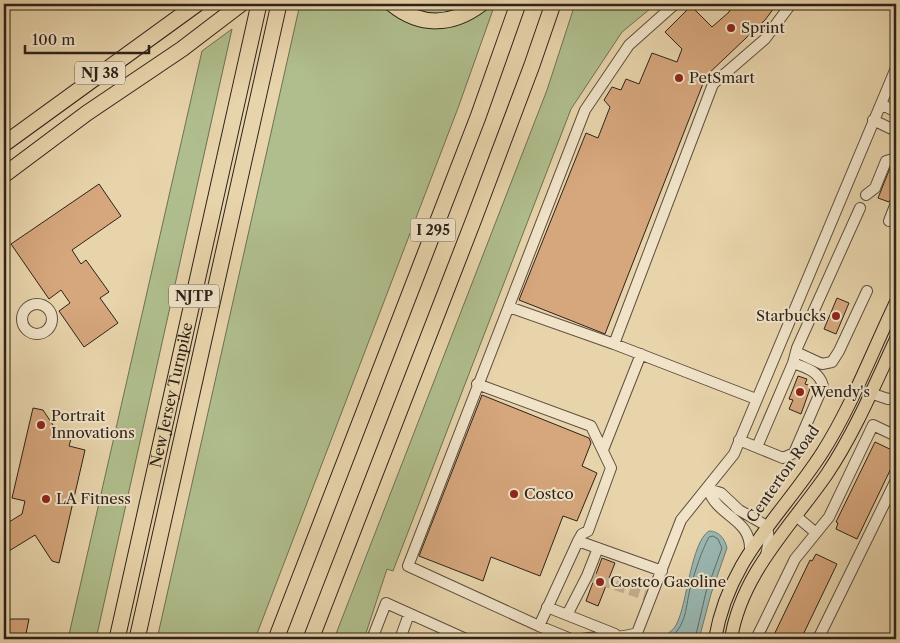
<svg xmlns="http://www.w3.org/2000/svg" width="900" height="643" viewBox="0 0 900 643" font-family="'Libre Caslon Text',serif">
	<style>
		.green { fill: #b0be8d; stroke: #6e7054 }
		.water { fill: #99b7b1; stroke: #6e7b75 }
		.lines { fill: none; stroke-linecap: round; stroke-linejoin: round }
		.shore { stroke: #636c66; stroke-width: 1 }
		.building { fill: #d6a67c; stroke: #2d221b }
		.minor-tunnel { stroke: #c3b08e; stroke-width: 10; stroke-dasharray: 10 5; stroke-linecap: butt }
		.minor-casing { stroke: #5c4e3f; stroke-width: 12 }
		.major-casing { stroke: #2d221b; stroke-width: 14 }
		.highway-casing { stroke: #2d221b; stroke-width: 17 }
		.minor { stroke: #f0e3c8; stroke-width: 10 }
		.major { stroke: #e8d4ab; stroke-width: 12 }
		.highway { stroke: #e8d4ab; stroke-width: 15 }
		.poi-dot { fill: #8f2418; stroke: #f0e3c8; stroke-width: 2 }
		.labels { text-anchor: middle; stroke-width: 4; stroke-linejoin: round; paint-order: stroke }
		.shield { fill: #f0e3c8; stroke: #685c4f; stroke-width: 1 }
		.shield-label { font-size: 14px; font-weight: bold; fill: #2d221b }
		.poi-label { font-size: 15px; fill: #2d221b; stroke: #f0e3c8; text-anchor: start }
		.street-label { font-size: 15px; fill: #2d221b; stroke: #f0e3c8 }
	</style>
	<rect width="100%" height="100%" fill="#e8d4ab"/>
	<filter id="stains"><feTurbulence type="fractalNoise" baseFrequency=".004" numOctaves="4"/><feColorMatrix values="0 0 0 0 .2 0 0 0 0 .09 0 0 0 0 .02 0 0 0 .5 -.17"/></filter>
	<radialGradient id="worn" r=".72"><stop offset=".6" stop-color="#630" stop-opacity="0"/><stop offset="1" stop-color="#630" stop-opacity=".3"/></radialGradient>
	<path class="green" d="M300,4H495L458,108L255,639H157Z
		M575,4H656L622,32L571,109L393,571L387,569L364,639H334L547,90Z
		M232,29L96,639H68L202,51Z"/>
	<path class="water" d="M709,531C719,531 725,539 727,548L711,594L699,639H660C666,634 674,631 677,623C687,604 691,542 709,531Z"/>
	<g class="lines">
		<path class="shore" d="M668,639C688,626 685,606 691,585C696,569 701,552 709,537L713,536L718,539L722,548L706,592L695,639"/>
	</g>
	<path class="building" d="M732,4H777L765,20L706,76L605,334L519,300L586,133L598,138L610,107L604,100L612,87L621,90L626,79L639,84L652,53L677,62L682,49L665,32L691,6L712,27L729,12Z
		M890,168L896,171V190L889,202L878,198Z
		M99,184L121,216L72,250L81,264L86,260L109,292L100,298L118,323L84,347L59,311L70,303L61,290L49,299L11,244Z
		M837,298L849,303L836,334L824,329Z
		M798,376L807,379L805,384L811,386L801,414L789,409L793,400L789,399Z
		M482,395L589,438L591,443L582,466L597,473L577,521L563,516L540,576L491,557L483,581L419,556Z
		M33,408L43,410L55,428L54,435L71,439L69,446L85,450L59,563L52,561L35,535L4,554V513L9,522L22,514L25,501L12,498Z
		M875,442L896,452V458L857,539L836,529L838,523L836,522Z
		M816,554L837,564L801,639H772L810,560L812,561Z
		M602,558L615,563L598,606L586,601Z
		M11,619H29L25,639H4V623Z"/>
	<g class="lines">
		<path class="minor-tunnel" d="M587,576L651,597"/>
		<g class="minor-casing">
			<path id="minor" d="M4,16V4
				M881,104L896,112
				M873,120L896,131
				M866,195L875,188L886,161L896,158
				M889,221L896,203
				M22 319a15 15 0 1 1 30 0a15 15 0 1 1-30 0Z
				M509,307L614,344L756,399
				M4,339V340
				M614,344L713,84L765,39L791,4
				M796,352L822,364L832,362L839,351L867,291
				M477,384L591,426L611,468L588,531L582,534L578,541L539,626L571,639
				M870,393L888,399L896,398
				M739,440L783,458L794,453L823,386C819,371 806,368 793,363
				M757,447L793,363L797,348L860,208
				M603,450L641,354
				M796,516L816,533
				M578,541L662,571
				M750,550C751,518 718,518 708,489L721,493L739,510L767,526L769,539L766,556
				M547,607L615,634
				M567,615L587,576L598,548
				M539,626L408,566L585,110L629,45L675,4
				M372,639L386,603L466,639
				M400,639L409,614
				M581,639C600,635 619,640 637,633L681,520L734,454L896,68
				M756,639L795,559L829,517L873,425L896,436
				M818,639L896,480"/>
		</g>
		<g class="major-casing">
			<path id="major" d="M715,639C729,558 780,518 822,453C852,406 872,352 896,302
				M731,639C741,574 791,526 827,474C855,432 875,384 896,339"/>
		</g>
		<g class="highway-casing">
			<g id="highway">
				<path d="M392,4C420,27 452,26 481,4"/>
				<path d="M4,144L197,4"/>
				<path d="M4,175L87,113L182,49L241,4"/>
				<path id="s1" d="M117,639L259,4"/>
				<path d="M137,639L279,4"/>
				<path d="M276,639L478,117L518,4"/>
				<path d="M311,639L474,219L532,65L553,4"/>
			</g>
		</g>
		<use href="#minor" class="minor"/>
		<use href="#major" class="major"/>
		<use href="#highway" class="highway"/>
	</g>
	<g class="poi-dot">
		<circle cx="731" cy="28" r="5"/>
		<circle cx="679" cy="78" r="5"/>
		<circle cx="836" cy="316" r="5"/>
		<circle cx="800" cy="392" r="5"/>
		<circle cx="41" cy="425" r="5"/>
		<circle cx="514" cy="494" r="5"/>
		<circle cx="46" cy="499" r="5"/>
		<circle cx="600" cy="582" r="5"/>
	</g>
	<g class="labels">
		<g class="shield">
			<rect x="75" y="61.5" width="50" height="23" rx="4"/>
			<rect x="410.5" y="218.5" width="45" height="23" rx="4"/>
			<rect x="169" y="284.5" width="50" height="23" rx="4"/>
		</g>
		<g class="shield-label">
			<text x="100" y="78">NJ 38</text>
			<text x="433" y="235">I 295</text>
			<text x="194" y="301">NJTP</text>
		</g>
		<g class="poi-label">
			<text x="741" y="33">Sprint</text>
			<text x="689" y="83">PetSmart</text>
			<text x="826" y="321" text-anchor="end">Starbucks</text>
			<text x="810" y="397">Wendy's</text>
			<text x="51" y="421">Portrait<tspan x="51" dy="17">Innovations</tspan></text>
			<text x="524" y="499">Costco</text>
			<text x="56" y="504">LA Fitness</text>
			<text x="610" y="587">Costco Gasoline</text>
		</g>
		<g class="street-label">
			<text dy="5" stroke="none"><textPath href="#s1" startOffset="250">New Jersey Turnpike</textPath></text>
			<text transform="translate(783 474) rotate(-55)" y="5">Centerton Road</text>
		</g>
	</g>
	<rect width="900" height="643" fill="none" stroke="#e8d4ab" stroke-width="20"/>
	<rect x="5" y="5" width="890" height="633" fill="none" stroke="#2d221b" stroke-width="2.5"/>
	<rect x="10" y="10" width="880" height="623" fill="none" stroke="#2d221b"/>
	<path d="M25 45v8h124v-8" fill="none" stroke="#2d221b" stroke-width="2.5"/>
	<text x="32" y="45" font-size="15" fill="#2d221b" stroke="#f0e3c8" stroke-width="4" paint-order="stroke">100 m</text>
	<rect width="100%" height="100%" filter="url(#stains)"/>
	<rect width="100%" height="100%" fill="url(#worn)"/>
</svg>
